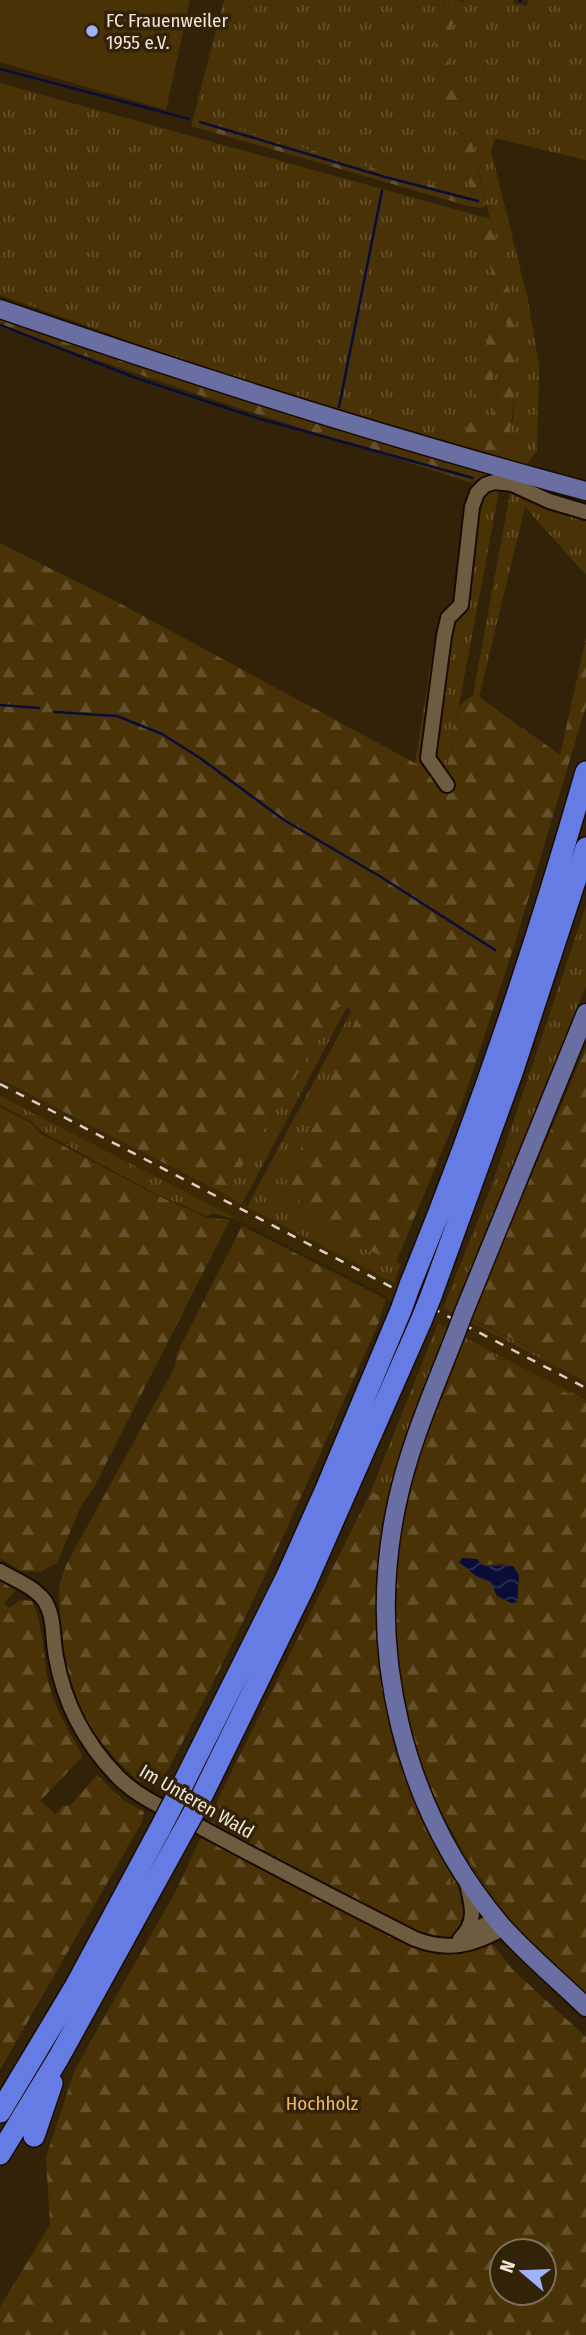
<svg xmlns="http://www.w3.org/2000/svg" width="586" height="2335" viewBox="0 0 586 2335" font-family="'Fira Sans Condensed',sans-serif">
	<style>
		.built { fill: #3c2805 }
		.grass { fill: url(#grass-tufts); fill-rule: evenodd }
		.forest { fill: url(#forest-firs); fill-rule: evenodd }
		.green { fill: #4a3207 }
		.water { fill: url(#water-waves) }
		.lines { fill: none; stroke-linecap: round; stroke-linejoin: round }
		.stream { stroke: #090d38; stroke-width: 2.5 }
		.minor-casing { stroke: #1a0b00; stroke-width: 18 }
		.major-casing { stroke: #1a0b00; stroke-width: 21 }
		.highway-casing { stroke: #1a0b00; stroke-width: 24 }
		.minor { stroke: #6e5c41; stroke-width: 14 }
		.major { stroke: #696fa3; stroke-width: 18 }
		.highway { stroke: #657ce4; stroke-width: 21 }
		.rail { stroke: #dbd0c0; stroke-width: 2.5; stroke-dasharray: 9 9; stroke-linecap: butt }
		.major-bridge-casing { stroke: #1a0b00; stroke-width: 21; stroke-linecap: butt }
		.highway-bridge-casing { stroke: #1a0b00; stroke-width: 24; stroke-linecap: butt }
		.major-bridge { stroke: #696fa3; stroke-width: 18 }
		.highway-bridge { stroke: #657ce4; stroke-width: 21 }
		.poi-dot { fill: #9fb3fd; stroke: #322208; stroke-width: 2.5 }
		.labels { text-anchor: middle; stroke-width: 7; stroke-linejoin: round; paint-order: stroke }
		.poi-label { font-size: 19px; fill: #f0e6d7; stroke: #322208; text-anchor: start }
		.street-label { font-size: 19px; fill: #f0e6d7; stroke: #322208 }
		.park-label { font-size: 19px; fill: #eab86a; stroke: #322208 }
	</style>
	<defs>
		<pattern id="grass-tufts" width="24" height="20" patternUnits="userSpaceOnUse" patternTransform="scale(1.75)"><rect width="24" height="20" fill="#4a3207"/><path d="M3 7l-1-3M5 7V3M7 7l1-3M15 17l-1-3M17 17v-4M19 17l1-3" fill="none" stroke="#64502a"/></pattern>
		<pattern id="forest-firs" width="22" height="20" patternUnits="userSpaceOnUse" patternTransform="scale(1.75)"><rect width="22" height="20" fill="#4a3207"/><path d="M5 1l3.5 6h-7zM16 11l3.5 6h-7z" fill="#64502a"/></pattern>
		<pattern id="water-waves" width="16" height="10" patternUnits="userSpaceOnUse" patternTransform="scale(1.75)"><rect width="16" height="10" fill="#090d38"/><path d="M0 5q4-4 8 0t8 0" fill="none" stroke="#2d3054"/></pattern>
	</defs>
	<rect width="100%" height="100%" fill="#322208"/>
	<path class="built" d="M0,1079L242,1204L246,1203L247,1207L393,1282L395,1279L417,1291L443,1304L442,1308L586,1382V1400L437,1322L435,1325L433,1324L387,1300L388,1297L240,1221H236L235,1218L0,1096Z"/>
	<path class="grass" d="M224,0H446L435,43L440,87L456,134L472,198L218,124L216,133L191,126Z
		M456,0L463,2L464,0H514V3L527,6L528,0H586V160L495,138L491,151L528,300L539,365L537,450L524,469L462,452L342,411L278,394L0,295V83L483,217C480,251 498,284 505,316C512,343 490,423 485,454L513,421L515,383L514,322L472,141L448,61ZM501,337L477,448L476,449L463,444Z
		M486,474L502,475L448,763L443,775L415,763L438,618L453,603L471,486Z
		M511,488L586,516V575L525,507L479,697L473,695Z
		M586,906V986L461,1294L463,1296L456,1315L443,1308L491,1187Z
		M338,1006L347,1007L242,1204L218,1191L230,1186Z
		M352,1010L357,1016L342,1239L401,1264L394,1283L247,1207Z
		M0,1096L234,1217L233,1219L213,1213L207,1216L154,1193L42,1132L32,1122L0,1105Z
		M469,1318L575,1371L586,1367V1382L468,1321Z
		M438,1323L450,1329L403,1463L380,1623L449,1862L465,1899L459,1901L410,1802L382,1703L378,1664L379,1582L371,1491Z
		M462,1336L586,1400V1403L464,1340L456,1356L417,1468L407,1506L395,1583V1623L432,1793L452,1834L478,1875L524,1936L522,1938L473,1879L427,1795L393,1662L396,1544L413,1467Z"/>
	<path class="forest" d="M446,0H456L448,61L472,141L486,204L482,208L465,205L216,133L218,123L472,197L456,134L440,87L435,43Z
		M483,217L490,218C499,252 511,288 514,323C518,369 514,416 505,462L484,455C490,423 512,344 505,316C498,284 480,251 483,217Z
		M0,317L253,404L486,474L472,483L232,406L0,327Z
		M489,332L502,337L477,449L463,444Z
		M0,543L121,604L415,763L443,774L448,763L459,706L473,695L479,697L560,755L586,638V706L515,943L464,1098L396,1262L342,1239L308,1213L286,1183L357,1017L347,1007H338L230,1186L218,1191L0,1079Z
		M586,1047V1367L575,1371L471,1318Z
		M0,1107L31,1123L41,1134L154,1194L208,1218L230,1220L94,1487L81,1506L57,1563L40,1572L21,1571L0,1558Z
		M242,1226L386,1299L379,1322C309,1479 241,1637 158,1788L138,1781L116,1760L92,1731L68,1684L61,1644L59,1586L66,1565L175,1367L177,1353Z
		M464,1340L586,1403V1997C566,1977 544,1958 525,1937C513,1924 504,1909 493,1894C415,1791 380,1674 400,1545C409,1480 434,1418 456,1356ZM504,1564L519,1575L517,1602C489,1600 504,1592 491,1582C482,1576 474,1576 467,1566Z
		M371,1491L389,1502L379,1582L378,1664L382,1703L410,1802L459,1901L512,1969L586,2037V2335H0V2307L50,2225L46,2157L75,2069L177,1889L221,1793ZM502,2251H544V2293H502Z
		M0,1578L17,1589L4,1603L9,1608L20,1600L32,1601C43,1624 43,1651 47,1676C53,1705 68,1730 83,1756L40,1801L56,1814L63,1806L71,1805L97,1775L122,1799L144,1812L142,1822L0,2070Z"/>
	<path class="green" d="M0,0H190L166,110L0,62Z"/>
	<path class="water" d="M462,1558L477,1559L484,1566H513L519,1575L517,1602L511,1603L497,1596L491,1582L476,1576L459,1562Z"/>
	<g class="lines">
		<path class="stream" d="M520,1L521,0
			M0,69L189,119
			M200,122L385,177L478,201
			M0,325L136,378L257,418L473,478
			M339,407L382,191
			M0,705L39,708
			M54,712L117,716L162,734L200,758L284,820L381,877L495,950"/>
		<g class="minor-casing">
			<path id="minor" d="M447,785L428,758L444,636L448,618L461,605L472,507L477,493L485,485L494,482L512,484L549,501L586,512
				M0,1571C15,1580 33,1586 44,1600C55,1616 52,1638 56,1657C64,1704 85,1743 118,1777C141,1800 175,1813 204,1829C274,1867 344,1903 415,1939C449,1952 473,1945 504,1928
				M464,1936L496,1918
				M460,1939C479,1920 471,1903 466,1879"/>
		</g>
		<g class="major-casing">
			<path id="major" d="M0,309C194,376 388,438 586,491
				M464,1312L586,1013
				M454,1338C433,1392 409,1446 397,1503C365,1652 403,1810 502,1926C528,1955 558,1980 586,2007"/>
		</g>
		<g class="highway-casing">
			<path id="highway" d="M410,1285C479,1117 536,946 586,772
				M431,1296L512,1073L586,848
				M176,1798L287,1576L326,1489L401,1310
				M196,1808L305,1585L421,1321
				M0,2112L75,1987L160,1829
				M34,2136L52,2083
				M0,2154L59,2057L179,1839"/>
		</g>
		<use href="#minor" class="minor"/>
		<use href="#major" class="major"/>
		<use href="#highway" class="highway"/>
		<path class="rail" d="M0,1084L586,1388"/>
		<g class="major-bridge-casing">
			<path id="major-bridge" d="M454,1338L464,1312"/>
		</g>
		<g class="highway-bridge-casing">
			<path id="highway-bridge" d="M401,1310L410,1285
				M421,1321L431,1296
				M160,1829L176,1798
				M179,1839L196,1808"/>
		</g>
		<use href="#major-bridge" class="major-bridge"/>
		<use href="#highway-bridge" class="highway-bridge"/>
	</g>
	<circle class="poi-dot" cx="92" cy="31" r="7"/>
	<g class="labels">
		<g class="poi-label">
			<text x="106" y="27">FC Frauenweiler<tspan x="106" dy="22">1955 e.V.</tspan></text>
		</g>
		<g class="street-label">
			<text transform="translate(197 1801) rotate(30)" y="7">Im Unteren Wald</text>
		</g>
		<g class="park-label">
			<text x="322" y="2110">Hochholz</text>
		</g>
	</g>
	<g transform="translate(523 2272) rotate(289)"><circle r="33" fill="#322208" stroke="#7e705b" stroke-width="2"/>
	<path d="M0-5L12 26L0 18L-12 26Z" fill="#9fb3fd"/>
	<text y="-10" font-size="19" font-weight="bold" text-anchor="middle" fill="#f0e6d7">N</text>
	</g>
</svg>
